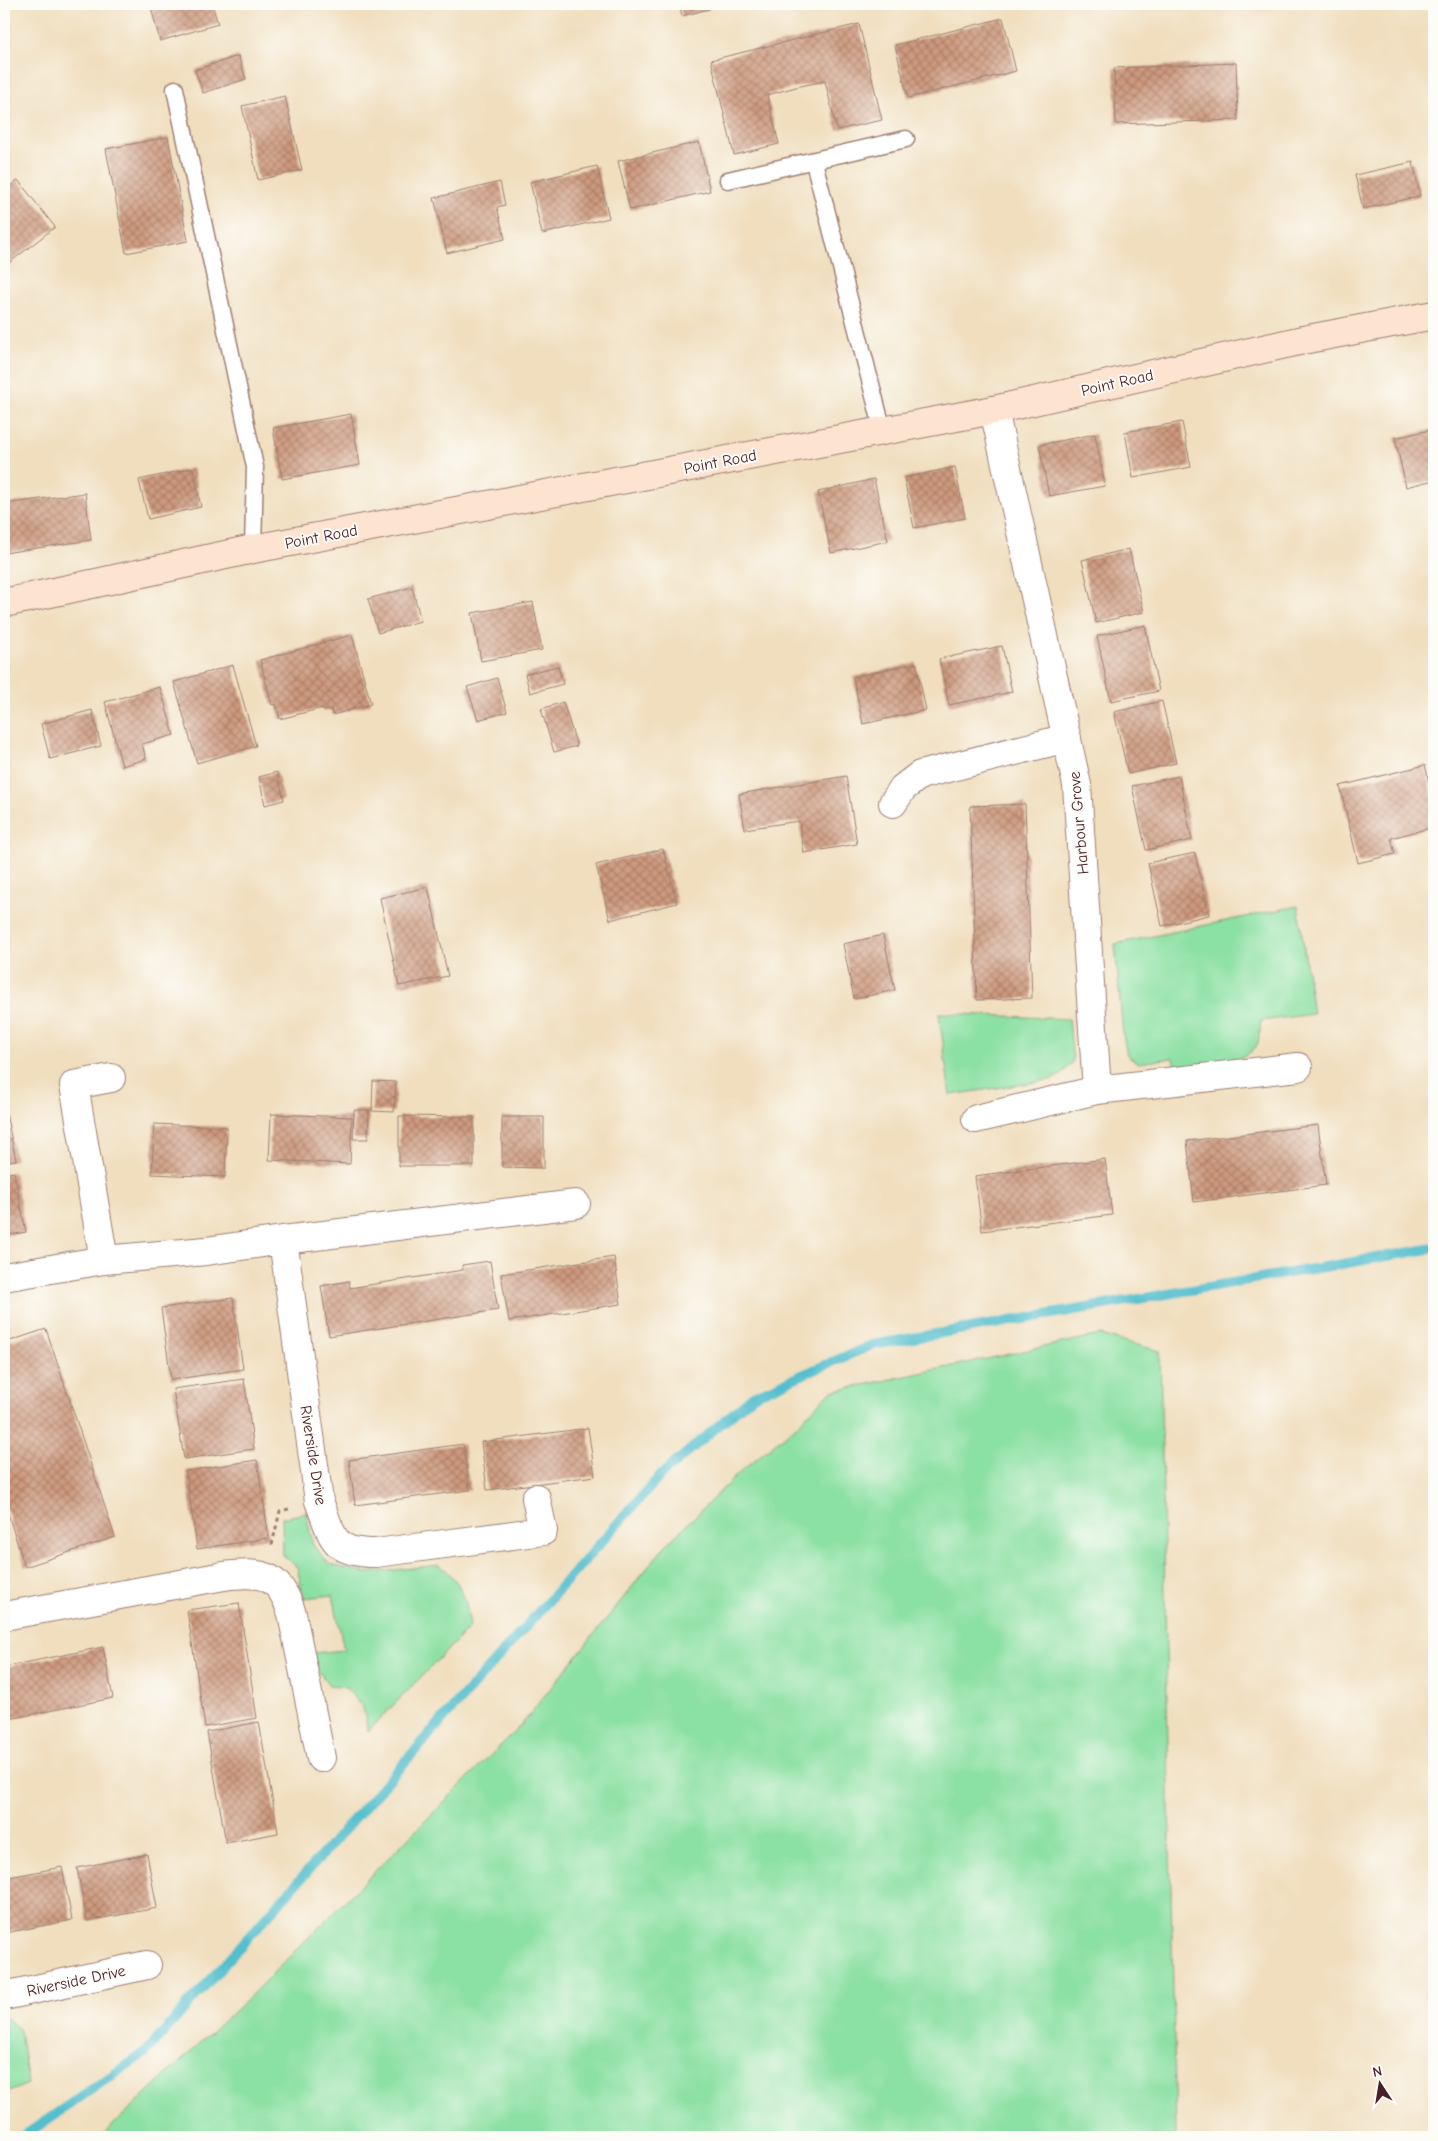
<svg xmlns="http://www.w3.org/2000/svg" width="1438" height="2141" viewBox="0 0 1438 2141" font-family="'Comic Neue',sans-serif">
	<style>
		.grass { fill: #8be0a3; stroke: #6a8067 }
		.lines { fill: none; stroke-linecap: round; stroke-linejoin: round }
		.stream { stroke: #52becd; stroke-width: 10 }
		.building { fill: url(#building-cross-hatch) }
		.lane-casing { stroke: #9d7e74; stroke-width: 19 }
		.street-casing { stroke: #9d7e74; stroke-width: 30 }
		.secondary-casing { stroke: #9d7e74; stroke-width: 30 }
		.path { stroke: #9d7e74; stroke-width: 3; stroke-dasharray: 4 4; stroke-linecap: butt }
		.lane { stroke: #fff; stroke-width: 16 }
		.street { stroke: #fff; stroke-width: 28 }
		.secondary { stroke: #fde4d1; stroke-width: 28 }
		.labels { text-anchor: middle; stroke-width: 4; stroke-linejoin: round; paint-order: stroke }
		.street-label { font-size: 16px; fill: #4a1f2b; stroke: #fdfcf7 }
	</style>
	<defs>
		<pattern id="building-cross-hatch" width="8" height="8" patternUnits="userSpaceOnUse" patternTransform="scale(1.25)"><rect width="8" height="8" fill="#ce9a7e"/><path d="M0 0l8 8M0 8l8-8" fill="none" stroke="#a97d67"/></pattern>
	</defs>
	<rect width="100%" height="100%" fill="#fdfcf7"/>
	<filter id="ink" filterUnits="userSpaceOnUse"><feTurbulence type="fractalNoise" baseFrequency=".02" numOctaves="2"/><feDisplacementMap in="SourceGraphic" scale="10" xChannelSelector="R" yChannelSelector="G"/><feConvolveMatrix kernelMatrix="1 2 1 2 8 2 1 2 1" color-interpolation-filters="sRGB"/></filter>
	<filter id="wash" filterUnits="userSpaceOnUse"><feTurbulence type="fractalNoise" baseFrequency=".0096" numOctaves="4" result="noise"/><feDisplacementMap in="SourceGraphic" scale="20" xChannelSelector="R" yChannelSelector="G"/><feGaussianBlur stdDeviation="1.12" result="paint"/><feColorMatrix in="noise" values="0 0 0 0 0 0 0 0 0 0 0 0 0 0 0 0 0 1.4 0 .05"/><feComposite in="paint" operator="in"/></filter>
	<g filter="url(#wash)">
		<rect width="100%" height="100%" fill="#f0debe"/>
		<path class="grass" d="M1298,906L1313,1014L1261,1021C1260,1028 1260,1038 1257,1045C1245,1065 1197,1066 1175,1069L1173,1058L1139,1063L1127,1055L1123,1034L1115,944Z
			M939,1013L1069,1019L1073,1061L1062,1074L1053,1079L1038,1082L950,1095Z
			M1100,1335L1160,1351L1176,2137H100L244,2002L521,1725L665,1546L740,1472L794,1428L830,1392Z
			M306,1513L313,1545L330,1565L366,1573L440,1565C463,1584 466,1598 470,1627L368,1731L363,1707L346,1688L330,1686L317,1670L313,1653L344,1650L333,1595L304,1598L297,1567L283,1555L282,1518Z
			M4,2016L20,2030L28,2084L4,2094Z"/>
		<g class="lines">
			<path class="stream" d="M22,2137L146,2052L661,1475L753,1396L872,1345L1434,1248"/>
		</g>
		<g id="blocks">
			<path class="building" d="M150,4H212L218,24L160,41Z
				M679,4H708L709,9L682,16Z
				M1003,18L1016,71L908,98L895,45Z
				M859,24L882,120L837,130L825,81L796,87L767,95L779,144L734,155L711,60Z
				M238,56L246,79L203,93L195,70Z
				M1236,63L1238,120L1116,124L1114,68Z
				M285,96L302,170L258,180L242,106Z
				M168,137L188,241L126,253L106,149Z
				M699,142L710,191L630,210L618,161Z
				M1413,162L1420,196L1363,209L1355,175Z
				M597,166L609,218L542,234L530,182Z
				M18,180L55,227L4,267V191Z
				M500,182L505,205L497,207L505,239L447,253L434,198Z
				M351,414L360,465L282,479L273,428Z
				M1182,422L1191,467L1133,478L1125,432Z
				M1434,429V480L1406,487L1395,438Z
				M1095,434L1105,486L1049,496L1039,445Z
				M955,467L965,518L914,528L904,478Z
				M193,468L201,507L148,519L139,480Z
				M874,479L888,541L831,553L818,492Z
				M85,493L91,540L4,553V504Z
				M1129,549L1144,612L1096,623L1082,560Z
				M412,587L421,621L378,633L368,599Z
				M533,602L542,650L481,661L472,613Z
				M1145,625L1159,691L1111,701L1097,636Z
				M352,635L371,704L333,715L331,710L323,711L322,708L280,719L276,704L272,705L260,660Z
				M1002,646L1012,692L949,705L939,659Z
				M916,663L926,710L863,724L853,677Z
				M233,665L256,746L197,763L174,682Z
				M558,666L563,684L530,693L525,674Z
				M497,678L507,712L478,720L467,687Z
				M160,687L174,735L142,744L146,759L122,766L105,702Z
				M1162,701L1176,763L1128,774L1114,712Z
				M563,702L577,746L554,752L541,709Z
				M92,710L101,746L50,759L41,724Z
				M1425,765L1434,802V827L1391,838L1395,854L1358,863L1340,786Z
				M277,772L284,800L265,805L259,777Z
				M846,776L857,844L804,853L799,821L745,829L739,794Z
				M1179,776L1192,840L1146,850L1132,786Z
				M1025,804L1032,998L977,1000L970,806Z
				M663,849L677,903L610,920L596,865Z
				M1195,853L1209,915L1162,926L1148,863Z
				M428,887L448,976L399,986L380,898Z
				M883,935L895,990L854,999L843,944Z
				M373,1081L396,1082L394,1112L372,1111Z
				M4,1104L16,1160L4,1162Z
				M354,1110H369L368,1139H353Z
				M271,1114L352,1117L350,1164L269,1160Z
				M399,1116L474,1117V1166H399Z
				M502,1117H544V1168L502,1167Z
				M154,1124L227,1127L225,1177L152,1174Z
				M1318,1125L1326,1185L1194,1202L1187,1141Z
				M1105,1159L1112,1215L982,1231L975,1176Z
				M14,1172L26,1232L4,1236V1174Z
				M614,1257L621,1304L509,1321L501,1274Z
				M490,1261L498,1310L329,1336L321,1286L349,1281L350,1288L463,1270L462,1265Z
				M233,1298L243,1369L171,1380L161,1308Z
				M46,1329L115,1537L25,1567L4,1501V1343Z
				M244,1379L254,1449L184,1459L173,1389Z
				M588,1428L595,1476L487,1490L481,1442Z
				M463,1444L470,1490L355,1505L349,1460Z
				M257,1460L269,1538L197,1549L186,1471Z
				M239,1603L257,1718L205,1727L187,1610Z
				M103,1647L113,1698L4,1720V1667Z
				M259,1722L278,1833L226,1843L207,1732Z
				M147,1854L157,1908L87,1921L77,1868Z
				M62,1867L72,1920L5,1933L4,1878Z"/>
		</g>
	</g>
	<g filter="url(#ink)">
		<use href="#blocks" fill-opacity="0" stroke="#9d7e74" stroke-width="1"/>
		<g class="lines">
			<g class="lane-casing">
				<path id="lane" d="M175,89L255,467L253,549
					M814,162L883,431
					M728,180L906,139"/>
			</g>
			<g class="street-casing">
				<path id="street" d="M893,803L903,788L920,775L1067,738
					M1097,1090L1298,1067
					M976,1119L1097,1090L1077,785L994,410
					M283,1240L576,1204
					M104,1260L206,1251L283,1240L319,1501C333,1537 331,1553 376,1553L543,1531L536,1498
					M4,1277L104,1260L74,1085L111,1078
					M4,1616L224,1576C263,1571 280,1574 292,1614L321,1758
					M4,1996L147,1965"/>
			</g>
			<g class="secondary-casing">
				<path id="secondary" d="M4,603L253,549L994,410L1303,340L1434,315"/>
			</g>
			<path class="path" d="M272,1545L280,1511L289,1509"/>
			<use href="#lane" class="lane"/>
			<use href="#street" class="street"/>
			<use href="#secondary" class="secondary"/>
		</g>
	</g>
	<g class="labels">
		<g class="street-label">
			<text transform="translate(1117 382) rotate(-13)" y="6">Point Road</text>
			<text transform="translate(720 461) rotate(-11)" y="6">Point Road</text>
			<text transform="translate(321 536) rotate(-11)" y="6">Point Road</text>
			<text transform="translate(1078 823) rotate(-95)" y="6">Harbour Grove</text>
			<text transform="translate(314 1455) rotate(81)" y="6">Riverside Drive</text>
			<text transform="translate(76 1980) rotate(-12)" y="6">Riverside Drive</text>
		</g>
	</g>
	<rect width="1438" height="2141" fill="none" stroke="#fdfcf7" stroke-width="20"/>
	<g transform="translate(1380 2084) rotate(348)" stroke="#fdfcf7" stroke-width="4" paint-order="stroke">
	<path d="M0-4L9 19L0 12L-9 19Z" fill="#4a1f2b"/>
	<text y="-8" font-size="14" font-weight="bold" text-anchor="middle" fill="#4a1f2b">N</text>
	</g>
</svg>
